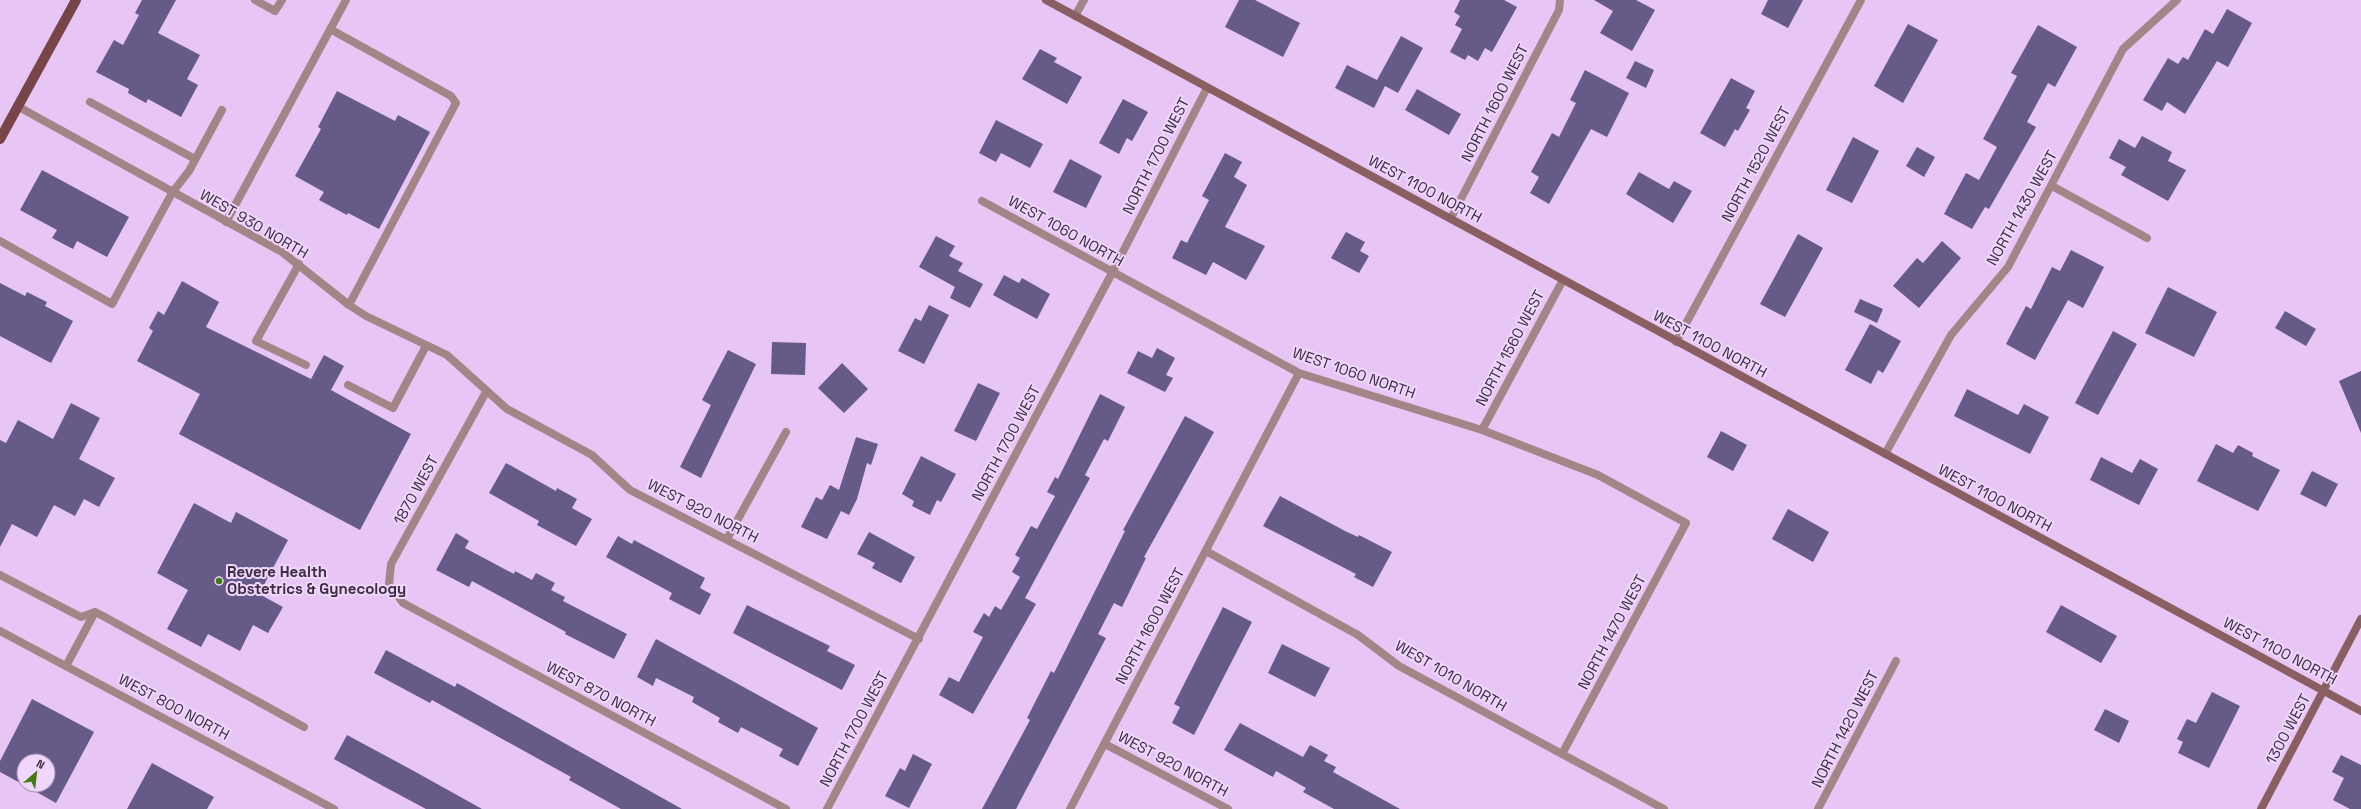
<svg xmlns="http://www.w3.org/2000/svg" width="2361" height="809" viewBox="0 0 2361 809" font-family="'Space Grotesk',sans-serif">
	<style>
		.building { fill: #655a88 }
		.lines { fill: none; stroke-linecap: round; stroke-linejoin: round }
		.lane { stroke: #a48587; stroke-width: 8 }
		.street { stroke: #a48587; stroke-width: 8 }
		.secondary { stroke: #8a5f62; stroke-width: 8 }
		.primary { stroke: #774448; stroke-width: 10 }
		.poi-dot { fill: #427b11; stroke: #f0d6fd; stroke-width: 1.5 }
		.labels { text-anchor: middle; stroke-width: 4; stroke-linejoin: round; paint-order: stroke }
		.street-label { font-size: 15px; fill: #3b2e41; stroke: #f0d6fd }
		.poi-label { font-size: 15px; font-weight: bold; fill: #3b2e41; stroke: #f0d6fd; text-anchor: start }
	</style>
	<rect width="100%" height="100%" fill="#e7c6f6"/>
	<path class="building" d="M142,0H176L158,33L200,55L187,79L198,85L181,117L148,99L146,103L128,93L129,89L96,72L114,40L123,45L139,15L135,13Z
		M1239,0H1255L1300,23L1283,57L1225,27Z
		M1460,0H1504L1517,7L1492,52L1485,48L1478,61L1468,55L1465,60L1450,52L1462,29L1455,25L1460,16L1454,12Z
		M1594,0H1636L1655,10L1632,51L1600,33L1613,11Z
		M1768,0H1803L1788,28L1761,14Z
		M2227,9L2252,23L2228,67L2217,61L2185,114L2167,102L2162,111L2143,100L2168,58L2178,64L2183,57L2188,60L2205,29L2213,34Z
		M1908,24L1938,40L1903,103L1874,86Z
		M2038,25L2077,47L2055,87L2048,83L2027,122L2036,127L1989,209L1985,207L1972,229L1944,214L1966,173L1979,180L1997,147L1983,139L2017,76L2011,73Z
		M1401,36L1423,48L1398,93L1385,86L1374,108L1335,88L1347,65L1377,80Z
		M1040,49L1057,58L1054,62L1082,77L1067,104L1022,79Z
		M1635,61L1654,70L1646,88L1626,78Z
		M1585,70L1629,93L1607,137L1591,129L1549,204L1530,193L1539,177L1531,172L1552,133L1559,137L1576,103L1570,100Z
		M1731,78L1755,91L1746,108L1750,110L1738,131L1735,129L1725,147L1700,133Z
		M1417,89L1461,114L1449,135L1405,110Z
		M337,91L395,121L398,115L430,132L379,229L348,213L347,215L319,200L324,192L295,176L321,129L318,127Z
		M1123,99L1148,112L1132,141L1127,138L1119,154L1099,143Z
		M996,120L1043,144L1030,168L1001,153L996,162L979,153Z
		M2142,136L2172,152L2168,161L2186,170L2168,201L2121,175L2126,167L2109,158L2119,139L2135,148Z
		M1853,137L1879,151L1852,203L1826,190Z
		M1917,147L1935,157L1924,177L1906,166Z
		M1225,153L1242,162L1234,177L1247,185L1225,227L1265,246L1246,280L1213,262L1206,275L1172,258L1181,240L1187,243L1209,200L1202,196Z
		M1070,159L1102,176L1086,208L1053,192Z
		M42,170L129,217L107,257L77,241L73,249L52,238L57,230L20,210Z
		M1639,172L1669,189L1674,181L1692,191L1673,223L1626,194Z
		M1346,232L1365,242L1360,251L1369,256L1359,273L1331,258Z
		M1798,234L1823,248L1785,317L1760,304Z
		M936,236L955,246L949,256L963,263L958,271L983,284L970,308L950,298L955,287L919,267Z
		M1942,241L1961,258L1919,308L1893,286L1917,258L1923,263Z
		M2071,250L2104,267L2083,308L2068,300L2035,360L2006,344L2026,306L2031,309L2052,267L2060,271Z
		M1004,275L1019,283L1022,278L1050,294L1037,319L993,295Z
		M182,281L219,302L206,327L311,379L324,355L344,366L331,390L411,434L360,530L179,434L200,394L137,361L153,331L149,328L158,311L164,315Z
		M0,283L25,296L27,292L47,302L45,306L73,321L51,363L0,336Z
		M2168,287L2217,312L2194,357L2145,333Z
		M1860,299L1883,309L1877,323L1854,312Z
		M929,305L949,315L924,364L898,351L915,318L921,321Z
		M2285,311L2316,329L2306,346L2275,328Z
		M1870,324L1901,341L1883,373L1878,370L1871,384L1845,370Z
		M2113,331L2137,344L2098,415L2075,403Z
		M772,342L806,343L805,375L771,374Z
		M1157,348L1175,358L1166,375L1173,378L1165,392L1127,373L1138,351L1152,358Z
		M728,350L756,364L701,478L680,467L711,405L702,400Z
		M842,363L868,389L844,413L818,388Z
		M2361,371V433L2339,381Z
		M978,383L1000,393L976,441L954,431Z
		M1967,389L2018,415L2024,404L2049,417L2030,454L1954,416Z
		M1100,394L1125,407L1108,441L1104,439L1085,475L1090,478L1025,598L1036,604L973,714L939,695L949,677L959,682L983,637L973,632L984,613L989,617L995,606L1001,610L1020,577L1012,572L1020,558L1015,555L1031,526L1037,529L1055,496L1047,492L1055,477L1058,479Z
		M71,403L100,418L79,459L115,478L99,507L84,499L75,516L54,505L37,537L12,524L0,547V440L6,443L18,420L53,439Z
		M1185,416L1214,432L1144,557L1146,558L1122,607L1114,603L1098,634L1106,638L1016,809H982L1030,720L1027,718L1051,671L1054,673L1125,531L1123,530Z
		M1721,431L1747,445L1733,471L1707,457Z
		M856,437L878,444L871,465L867,463L857,499L849,515L841,511L827,539L801,527L816,497L822,500L830,485L839,490Z
		M2216,444L2233,453L2238,445L2253,453L2252,456L2280,470L2258,511L2197,481Z
		M921,456L956,474L941,502L937,500L930,515L912,506L914,501L902,494Z
		M2101,457L2132,473L2140,459L2158,469L2139,505L2090,480Z
		M506,463L556,491L557,488L577,499L572,508L592,519L576,546L537,525L539,521L489,493Z
		M2312,471L2338,484L2326,507L2300,494Z
		M1280,496L1345,531L1358,537L1359,535L1392,552L1373,587L1354,577L1356,574L1263,526Z
		M194,503L231,523L236,512L288,540L259,594L283,607L268,633L253,625L240,651L208,634L201,647L167,629L188,590L157,573Z
		M1788,509L1829,532L1813,562L1772,539Z
		M869,532L915,557L901,583L872,568L875,563L857,554Z
		M456,533L469,541L465,548L514,574L515,571L532,580L536,573L555,583L551,590L565,597L563,601L627,634L614,659L565,634L566,632L472,581L469,587L436,570Z
		M618,536L632,544L634,540L705,578L700,588L711,594L700,615L669,599L672,593L606,557Z
		M747,605L830,646L827,651L855,665L842,690L733,633Z
		M2061,605L2117,636L2101,663L2046,632Z
		M1223,607L1252,622L1194,735L1172,723L1180,707L1174,704Z
		M656,639L818,728L798,766L779,756L783,749L741,727L738,733L718,722L720,718L692,702L694,697L656,678L653,686L637,677Z
		M1282,644L1330,668L1315,697L1268,673Z
		M386,650L455,687L457,683L682,809H621L569,780L571,777L432,700L430,703L374,673Z
		M2212,692L2240,706L2209,768L2178,753L2183,742L2177,739L2187,719L2196,723Z
		M32,699L94,732L56,803L24,785H48V761H24V785L0,772V761Z
		M2105,709L2129,721L2119,743L2094,730Z
		M1240,723L1303,757L1310,745L1328,755L1324,761L1336,767L1333,772L1400,809H1334L1303,792L1306,788L1276,771L1273,777L1224,750Z
		M347,735L412,770L482,809H426L383,786L334,759Z
		M913,754L932,764L909,808L885,796L900,768L905,771Z
		M2341,755L2361,765V809H2350L2333,800L2344,778L2332,772Z
		M152,763L214,797L207,809H127Z"/>
	<g class="lines">
		<path class="lane" d="M255,0L275,11L282,0
			M330,29L451,96L456,103L349,305
			M90,102L195,159
			M226,222L346,0
			M0,241L112,304L172,193L189,171L222,110
			M299,264L256,341L306,365
			M348,385L393,408L426,346
			M0,575L81,617L95,612L103,616L304,727
			M66,666L95,612"/>
		<path class="street" d="M1075,16L1084,0
			M17,106L282,252L349,305L366,316L447,355L507,409L592,455L630,490L919,639
			M2052,186L2147,238
			M982,201L1299,373L1482,430L1598,475L1686,523L1562,754
			M1451,218L1559,10L1560,0
			M1676,342L1861,0
			M486,392L391,564L389,584L403,603L786,809
			M1482,430L1563,280
			M1885,454L1951,335L2008,267L2123,49L2177,0
			M727,539L786,432
			M1206,551L1358,635L1399,666L1664,809
			M0,631L334,809
			M1105,744L1228,809
			M827,809L1112,273L1207,88
			M1070,809L1299,373
			M1818,809L1896,661"/>
		<path class="secondary" d="M1046,0L2361,711
			M2261,809L2361,619"/>
		<path class="primary" d="M0,139L76,0"/>
	</g>
	<circle class="poi-dot" cx="219" cy="581" r="4"/>
	<g class="labels">
		<g class="street-label">
			<text transform="translate(1495 103) rotate(-63)" y="5">NORTH 1600 WEST</text>
			<text transform="translate(1156 156) rotate(-63)" y="5">NORTH 1700 WEST</text>
			<text transform="translate(1756 164) rotate(-62)" y="5">NORTH 1520 WEST</text>
			<text transform="translate(1425 189) rotate(28)" y="5">WEST 1100 NORTH</text>
			<text transform="translate(2022 208) rotate(-61)" y="5">NORTH 1430 WEST</text>
			<text transform="translate(254 224) rotate(30)" y="5">WEST 930 NORTH</text>
			<text transform="translate(1066 231) rotate(29)" y="5">WEST 1060 NORTH</text>
			<text transform="translate(1710 344) rotate(28)" y="5">WEST 1100 NORTH</text>
			<text transform="translate(1510 348) rotate(-62)" y="5">NORTH 1560 WEST</text>
			<text transform="translate(1354 373) rotate(19)" y="5">WEST 1060 NORTH</text>
			<text transform="translate(1006 443) rotate(-62)" y="5">NORTH 1700 WEST</text>
			<text transform="translate(416 490) rotate(-61)" y="5">1870 WEST</text>
			<text transform="translate(1995 498) rotate(28)" y="5">WEST 1100 NORTH</text>
			<text transform="translate(703 511) rotate(27)" y="5">WEST 920 NORTH</text>
			<text transform="translate(1150 626) rotate(-62)" y="5">NORTH 1600 WEST</text>
			<text transform="translate(1612 632) rotate(-62)" y="5">NORTH 1470 WEST</text>
			<text transform="translate(2280 651) rotate(28)" y="5">WEST 1100 NORTH</text>
			<text transform="translate(1451 676) rotate(30)" y="5">WEST 1010 NORTH</text>
			<text transform="translate(601 694) rotate(28)" y="5">WEST 870 NORTH</text>
			<text transform="translate(174 707) rotate(28)" y="5">WEST 800 NORTH</text>
			<text transform="translate(854 729) rotate(-62)" y="5">NORTH 1700 WEST</text>
			<text transform="translate(1845 729) rotate(-63)" y="5">NORTH 1420 WEST</text>
			<text transform="translate(2288 729) rotate(-62)" y="5">1300 WEST</text>
			<text transform="translate(1173 764) rotate(28)" y="5">WEST 920 NORTH</text>
		</g>
		<g class="poi-label">
			<text x="227" y="577">Revere Health<tspan x="227" dy="17">Obstetrics &amp; Gynecology</tspan></text>
		</g>
	</g>
	<g transform="translate(36 773) rotate(28)"><circle r="19" fill="#f0d6fd" stroke="#a893b2"/>
	<path d="M0-3L7 15L0 10L-7 15Z" fill="#427b11"/>
	<text y="-6" font-size="11" font-weight="bold" text-anchor="middle" fill="#3b2e41">N</text>
	</g>
</svg>
